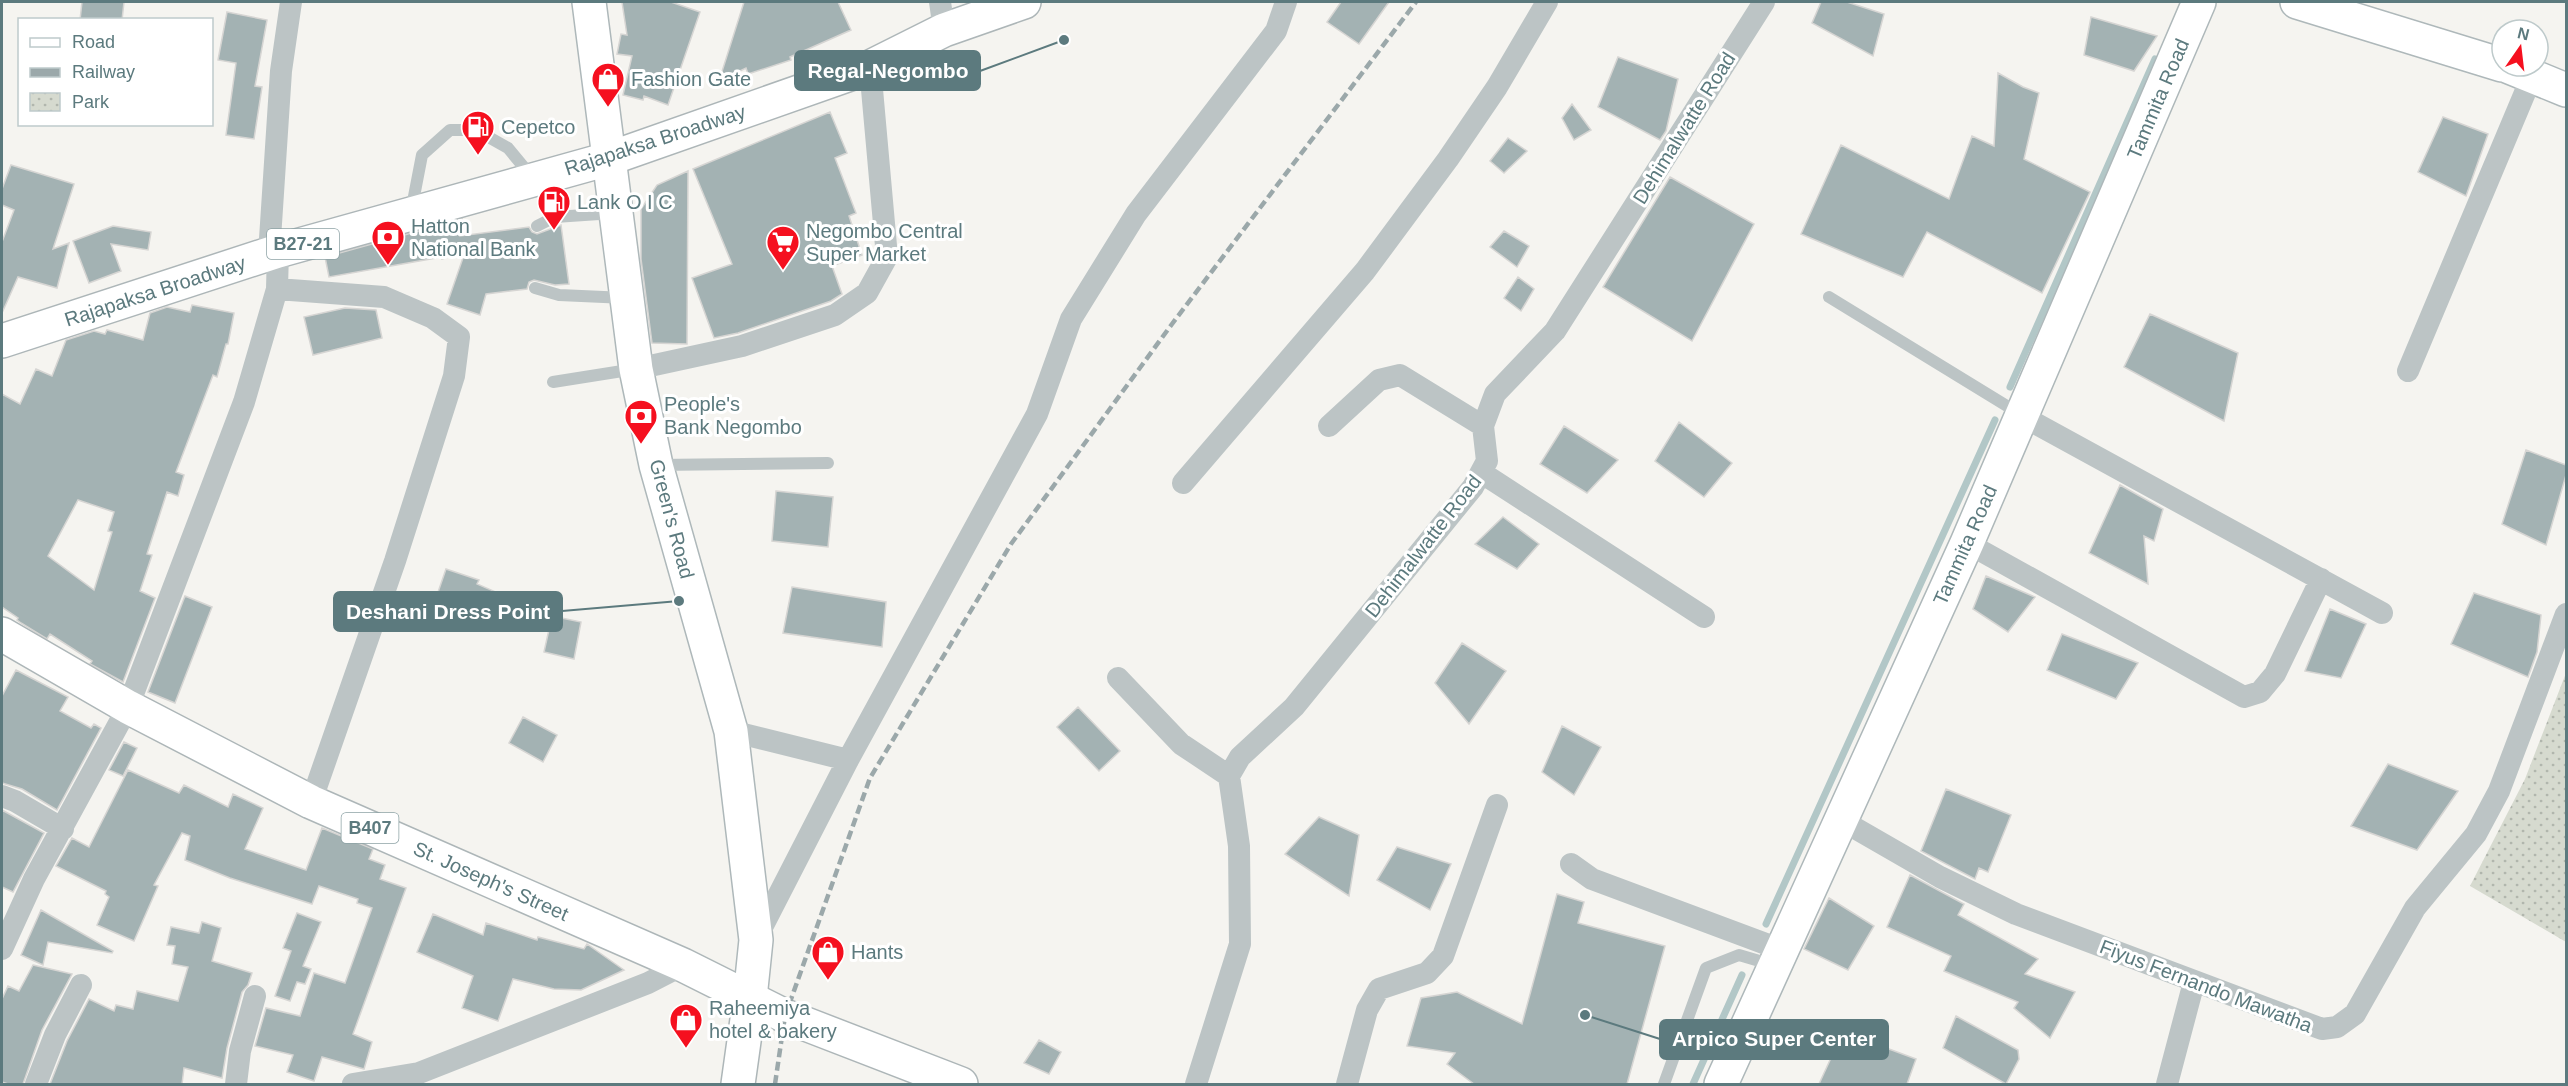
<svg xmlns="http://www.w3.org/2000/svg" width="2568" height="1086" viewBox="0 0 2568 1086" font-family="Arial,sans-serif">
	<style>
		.park { fill: url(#park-dots) }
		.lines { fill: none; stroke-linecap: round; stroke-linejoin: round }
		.stream { stroke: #b2c7c7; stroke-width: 7 }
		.building { fill: #a3b2b3; stroke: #d6d5d3; stroke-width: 1.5; fill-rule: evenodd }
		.secondary-casing { stroke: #aeb8ba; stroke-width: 36 }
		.primary-casing { stroke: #adb6b8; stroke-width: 36 }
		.lane { stroke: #bcc4c5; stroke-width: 12 }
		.street { stroke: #bcc4c5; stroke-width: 22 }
		.secondary { stroke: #fff; stroke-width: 33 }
		.primary { stroke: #fff; stroke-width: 33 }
		.rail { stroke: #9ba8aa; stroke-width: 4.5; stroke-dasharray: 9 4.5; stroke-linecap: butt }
		.labels { text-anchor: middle; stroke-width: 6; stroke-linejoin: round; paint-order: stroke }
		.shield { fill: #fff; stroke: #8da2a5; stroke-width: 1.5 }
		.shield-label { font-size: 18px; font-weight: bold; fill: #5c7a7e }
		.poi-label { font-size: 20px; fill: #5c7a7e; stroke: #fff; text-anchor: start }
		.street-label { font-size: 20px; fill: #5c7a7e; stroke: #fff }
		.leader { fill: none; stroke: #5c7a7e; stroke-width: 2 }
		.callout-dot { fill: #5c7a7e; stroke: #fff; stroke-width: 2 }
		.callout { fill: #5c7a7e; stroke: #5c7a7e; stroke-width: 2 }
		.callout-label { font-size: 21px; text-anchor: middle; font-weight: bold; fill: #fff }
	</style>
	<defs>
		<pattern id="park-dots" width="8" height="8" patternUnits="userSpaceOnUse" patternTransform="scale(1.5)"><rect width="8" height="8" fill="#d6dacf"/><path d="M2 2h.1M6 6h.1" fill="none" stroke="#b1b6ad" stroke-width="1.8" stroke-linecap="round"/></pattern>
	</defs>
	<rect width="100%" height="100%" fill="#f5f4f0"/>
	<path class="park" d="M2566,673V942L2470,886L2525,779Z"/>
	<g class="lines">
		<path class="stream" d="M2010,387L2155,59
			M1766,924L1995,420
			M1693,1084L1742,975"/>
	</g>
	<path class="building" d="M82,2H124L122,20H80Z
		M622,2H671L700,12L668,105L644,96L643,100L623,95L632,56L617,54L621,34L627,35Z
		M744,2H838L851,30L790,57L791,60L748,74L746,68L719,81Z
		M1341,2H1389L1359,44L1327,22Z
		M1821,2H1847L1884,14L1873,56L1812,23Z
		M227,12L267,20L255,86L262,87L254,139L226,135L236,63L218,60Z
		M2091,17L2157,36L2134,71L2084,55Z
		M1618,57L1678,79L1666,131L1660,140L1598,107Z
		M1998,73L2023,87L2039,93L2024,159L2090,192L2042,293L1927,232L1903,277L1801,234L1841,145L1949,199L1972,136L1994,146Z
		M1572,104L1591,130L1574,140L1562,118Z
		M830,112L847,153L835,158L856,213L849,216L862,255L832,266L842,294L831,301L738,333L714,338L692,278L732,264L693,169Z
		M2443,117L2488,134L2466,196L2418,172Z
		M1508,138L1527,151L1504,173L1490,161Z
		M11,165L74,184L53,249L69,243L57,288L18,277L2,313V242L14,210L2,205V189Z
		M688,171L687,344L652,343L641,259V209L657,185Z
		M1670,177L1754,224L1692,341L1603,287Z
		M462,219L460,236L529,227L532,232L537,234L561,225L569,284L555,285L534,280L529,282L527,289L486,294L480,315L447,304L465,252L442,259V257L329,277L325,257Z
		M113,226L151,232L148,250L111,244L121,271L89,283L73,241Z
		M1504,231L1529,246L1517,267L1490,247Z
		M1518,277L1534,289L1521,311L1504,298Z
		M192,305L234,313L228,344H226L217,377L213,375L176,472L184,475L178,496L167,492L147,554L152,555L140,591L155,598L123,682L90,664L92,661L50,634L47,639L21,623L17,620L18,618L2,607V394L20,404L36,369L52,376L66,340L94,331L105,334L107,330L143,340L150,313L167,307L190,312ZM78,500L114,512L108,531L112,532L94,590L48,556Z
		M345,308L376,310L382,338L313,355L304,317Z
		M2150,314L2238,353L2224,421L2124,367Z
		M1679,422L1732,463L1704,497L1655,461Z
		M1564,426L1618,460L1587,493L1540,464Z
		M2526,450L2566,465V475L2546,545L2502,524Z
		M2120,485L2163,509L2154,541L2144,536L2148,584L2089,553Z
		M776,491L833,497L828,547L772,541Z
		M1503,517L1539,544L1517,569L1475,544Z
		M446,569L479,580L477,584L514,600L500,630L481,622L484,615L436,598Z
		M1986,576L2035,597L2008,632L1973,609Z
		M792,587L886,602L882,647L783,633Z
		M2474,593L2541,615L2537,652L2528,677L2451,644Z
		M185,596L212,607L175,703L148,692Z
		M2330,609L2366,624L2341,678L2305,671Z
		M552,616L581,622L574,659L544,652Z
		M2062,634L2138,663L2116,699L2047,670Z
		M1462,643L1506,671L1469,724L1435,683Z
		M16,670L68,697L60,711L91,728L94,724L101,728L57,810L22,789L2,783V696Z
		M1078,707L1120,751L1099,771L1057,727Z
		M523,717L557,735L543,762L509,743Z
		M1562,726L1601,747L1574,795L1542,772Z
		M124,742L137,748L123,776L109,770Z
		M2388,764L2458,791L2417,850L2351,826Z
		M128,770L179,793L184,785L228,807L233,794L263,808L245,849L306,870L322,828L373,849L369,859L385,865L380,879L406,888L353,1034L372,1042L364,1069L322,1057L314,1081L287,1072L293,1055L255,1046L266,1008L300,1016L314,973L345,983L372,908L357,903L358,899L319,886L312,904L230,878L185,860L190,836L182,833L154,885L158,886L134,941L97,925L109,897L105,894L106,891L56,866L72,838L89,847Z
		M1946,789L2011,815L1988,872L1979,868L1975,879L1921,851Z
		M2,810L44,833L13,892L2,887Z
		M1319,817L1359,835L1349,896L1285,854Z
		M1397,847L1451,864L1430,910L1377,880Z
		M1910,875L1964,904L1958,915L2038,959L2025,974L2075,992L2050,1038L2014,1008L2018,1002L1944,971L1951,956L1887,927Z
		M1557,894L1584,902L1578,923L1665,946L1627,1084H1474L1447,1064L1455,1053L1407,1046L1421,998L1457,992L1522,1024Z
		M1829,898L1874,926L1848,970L1804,949Z
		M41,910L113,951L112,953L48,942L43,965L21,955Z
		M297,913L321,922L303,966L311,969L305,984L297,982L290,1001L275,996L291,951L283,948Z
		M433,914L483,935L486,923L537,940L538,937L584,949L587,944L624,970L581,990L554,989L513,979L498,1021L462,1008L473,976L417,952Z
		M202,922L221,928L212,961L252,973L248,985L242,992L227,1048L222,1078L184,1068L182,1084H50L67,1041L89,999L114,1011L116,1005L133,1009L137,991L178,1001L188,967L172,964L175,946L167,945L171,927L199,933Z
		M33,965L72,974L42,1030L23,1084H8L2,1082V999L8,986L19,991Z
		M1956,1016L2018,1050L2019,1059L2006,1084L1943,1048Z
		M1843,1032L1916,1059L1907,1084H1819Z
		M1039,1040L1061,1052L1049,1074L1024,1063Z"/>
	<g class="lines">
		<g class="secondary-casing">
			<path id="secondary" d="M589,2L636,369L656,465L731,731L756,940L750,998
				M2297,2L2502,65
				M2507,66L2566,90
				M1721,1084L1967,543L2199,2"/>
		</g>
		<g class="primary-casing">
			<path id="primary" d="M2,341L278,251L608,159L870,67L944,30L1024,2
				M2,634L128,707L311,802L683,965L785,1016L961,1084
				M738,1084L750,998"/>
		</g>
		<path class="lane" d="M411,212L422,155L450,130H476L508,148L532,177
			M537,226L555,217L614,213
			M535,288L559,295L626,298
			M1829,297L2020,414
			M553,382L635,369
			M657,465L828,463
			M1664,1084L1706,968L1739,955L1773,965"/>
		<path class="street" d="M940,2L944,30
			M269,254L281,71L291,2
			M277,289L384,297L433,318L459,337L454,376L395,561L311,802
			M636,369L742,346L835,315L867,293L887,257L870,67
			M2408,371L2532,76
			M2022,416L2382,613
			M1329,426L1379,380L1400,375L1483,426
			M1482,473L1704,617
			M1183,483L1365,271L1448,159L1497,87L1547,2
			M1967,543L2244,697L2260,692L2275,674L2321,579
			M1118,678L1181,744L1229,776
			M731,731L848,760
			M2,796L15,801L63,829
			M1841,820L1940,877L2016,914L2322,1029L2337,1027L2355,1014L2415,908L2476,834L2499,791L2566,614
			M1571,864L1592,879L1782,950
			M756,939L848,760L1037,414L1071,319L1136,214L1276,31L1286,2
			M2,949L34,879L128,707L244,402L277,289L278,251
			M36,1084L55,1035L81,985
			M236,1084L240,1051L255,996
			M353,1084L419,1073L648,983L683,965
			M1196,1084L1240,944L1239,846L1229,776L1240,757L1294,707L1473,487L1487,461L1483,426L1495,394L1555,331L1764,2
			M1347,1084L1367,1010L1379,989L1427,973L1443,956L1497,805
			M2167,1084L2194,982"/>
		<use href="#secondary" class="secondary"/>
		<use href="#primary" class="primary"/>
		<path class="rail" d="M775,1084L785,1016L870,778L1011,544L1172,324L1416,2"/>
	</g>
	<defs>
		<g id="shop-pin" transform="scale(1.725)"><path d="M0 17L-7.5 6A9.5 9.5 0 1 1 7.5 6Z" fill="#f5101f" stroke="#fff"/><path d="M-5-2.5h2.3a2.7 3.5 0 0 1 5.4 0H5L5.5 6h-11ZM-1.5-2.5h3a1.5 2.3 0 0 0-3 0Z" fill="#fff"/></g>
		<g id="fuel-pin" transform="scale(1.725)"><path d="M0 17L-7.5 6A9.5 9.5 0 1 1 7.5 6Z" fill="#f5101f" stroke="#fff"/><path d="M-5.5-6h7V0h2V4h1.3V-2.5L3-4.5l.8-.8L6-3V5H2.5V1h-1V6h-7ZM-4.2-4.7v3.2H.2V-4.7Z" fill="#fff"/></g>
		<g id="bank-pin" transform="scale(1.725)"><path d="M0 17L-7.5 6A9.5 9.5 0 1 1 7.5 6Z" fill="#f5101f" stroke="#fff"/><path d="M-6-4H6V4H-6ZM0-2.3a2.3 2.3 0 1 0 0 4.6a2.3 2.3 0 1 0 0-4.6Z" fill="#fff"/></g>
		<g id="supermarket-pin" transform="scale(1.725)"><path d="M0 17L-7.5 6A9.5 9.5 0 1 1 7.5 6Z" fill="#f5101f" stroke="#fff"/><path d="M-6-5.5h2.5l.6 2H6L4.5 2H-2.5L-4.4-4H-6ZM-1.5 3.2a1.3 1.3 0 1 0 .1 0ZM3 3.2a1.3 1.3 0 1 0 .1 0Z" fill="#fff"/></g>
	</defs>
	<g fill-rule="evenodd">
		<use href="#shop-pin" x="608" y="79"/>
		<use href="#fuel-pin" x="478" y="127"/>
		<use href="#fuel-pin" x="554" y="202"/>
		<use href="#bank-pin" x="388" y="237"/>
		<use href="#supermarket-pin" x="783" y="242"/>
		<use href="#bank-pin" x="641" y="416"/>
		<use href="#shop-pin" x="828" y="952"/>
		<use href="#shop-pin" x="686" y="1020"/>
	</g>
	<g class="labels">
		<g class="shield">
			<rect x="267" y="229" width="72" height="30" rx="4.5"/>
			<rect x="341.5" y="813" width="57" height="30" rx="4.5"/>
		</g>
		<g class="shield-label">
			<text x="303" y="250">B27-21</text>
			<text x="370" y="834">B407</text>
		</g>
		<g class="poi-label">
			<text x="631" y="86">Fashion Gate</text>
			<text x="501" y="134">Cepetco</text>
			<text x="577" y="209">Lank O I C</text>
			<text x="411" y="233">Hatton<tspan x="411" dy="23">National Bank</tspan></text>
			<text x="806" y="238">Negombo Central<tspan x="806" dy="23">Super Market</tspan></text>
			<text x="664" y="411">People's<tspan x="664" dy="23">Bank Negombo</tspan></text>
			<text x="851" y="959">Hants</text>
			<text x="709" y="1015">Raheemiya<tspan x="709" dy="23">hotel &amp; bakery</tspan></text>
		</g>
		<g class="street-label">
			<text transform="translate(2158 99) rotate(-67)" y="7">Tammita Road</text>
			<text transform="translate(1684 128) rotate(-58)" y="7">Dehimalwatte Road</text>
			<text transform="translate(655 140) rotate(-18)" y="7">Rajapaksa Broadway</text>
			<text transform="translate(155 291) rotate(-18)" y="7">Rajapaksa Broadway</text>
			<text transform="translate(672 519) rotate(75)" y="7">Green's Road</text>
			<text transform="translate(1965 545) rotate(-66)" y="7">Tammita Road</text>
			<text transform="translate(1423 546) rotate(-52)" y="7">Dehimalwatte Road</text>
			<text transform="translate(491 881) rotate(24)" y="7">St. Joseph's Street</text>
			<text transform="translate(2206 986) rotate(21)" y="7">Fiyus Fernando Mawatha</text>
		</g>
	</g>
	<path class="leader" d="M1064 40L980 71M679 601L562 611M1585 1015L1660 1039"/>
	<g class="callout-dot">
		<circle cx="1064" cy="40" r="6"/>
		<circle cx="679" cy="601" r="6"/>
		<circle cx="1585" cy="1015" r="6"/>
	</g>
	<g class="callout">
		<rect x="795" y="51" width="185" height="39" rx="6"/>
		<rect x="334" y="592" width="228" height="39" rx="6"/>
		<rect x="1660" y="1020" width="228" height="39" rx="6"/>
	</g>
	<g class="callout-label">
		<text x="888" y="78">Regal-Negombo</text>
		<text x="448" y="619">Deshani Dress Point</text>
		<text x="1774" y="1046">Arpico Super Center</text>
	</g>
	<rect width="2568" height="1086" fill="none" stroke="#5c7a7e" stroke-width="6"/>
	<rect x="18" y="18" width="195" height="108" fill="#ffffff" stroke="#becacb" stroke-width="1.5"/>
	<rect x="30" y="38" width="30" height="9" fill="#ffffff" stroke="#becacb" stroke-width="1.5"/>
	<text x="72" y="48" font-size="18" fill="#5c7a7e">Road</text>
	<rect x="30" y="68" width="30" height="9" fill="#9ba8aa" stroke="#becacb" stroke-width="1.5"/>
	<text x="72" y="78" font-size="18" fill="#5c7a7e">Railway</text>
	<rect x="30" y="93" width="30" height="18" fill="url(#park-dots)" stroke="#becacb" stroke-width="1.5"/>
	<text x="72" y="108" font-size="18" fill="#5c7a7e">Park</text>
	<g transform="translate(2520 48) rotate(14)"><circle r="28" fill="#ffffff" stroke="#becacb" stroke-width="1.5"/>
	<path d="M0-4.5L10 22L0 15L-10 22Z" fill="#f5101f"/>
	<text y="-9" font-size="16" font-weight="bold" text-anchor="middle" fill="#5c7a7e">N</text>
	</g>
</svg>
